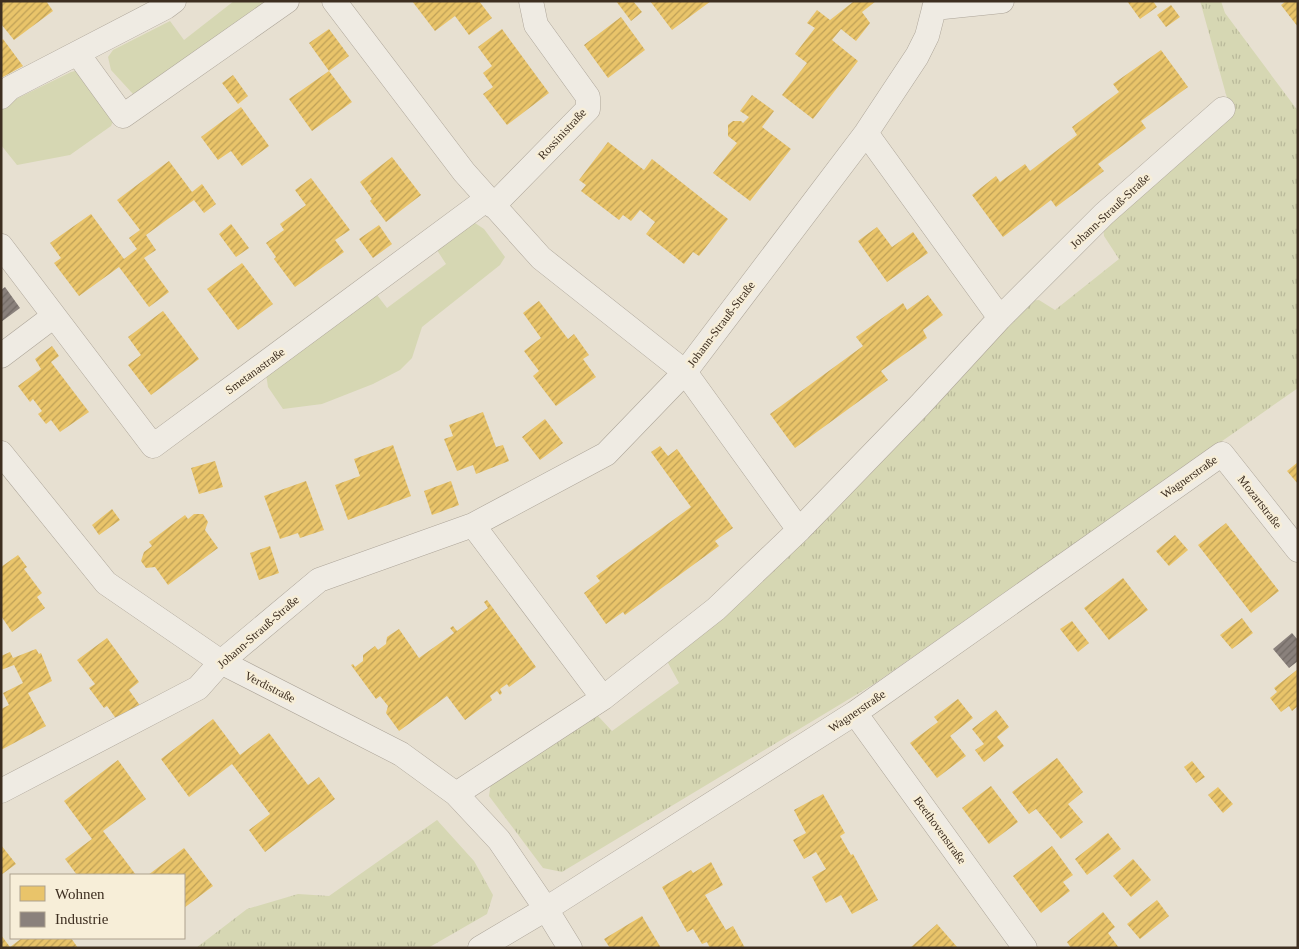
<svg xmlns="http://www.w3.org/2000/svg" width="1299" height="949" viewBox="0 0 1299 949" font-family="'Times New Roman',serif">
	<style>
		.green { fill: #d6d7b3 }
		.park { fill: url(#park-tufts) }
		.homes { fill: url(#homes-hatch) }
		.industry { fill: url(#industry-hatch) }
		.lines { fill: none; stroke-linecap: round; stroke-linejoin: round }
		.minor-casing { stroke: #ada599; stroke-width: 25 }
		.minor { stroke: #efebe3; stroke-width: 24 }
		.labels { text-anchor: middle; stroke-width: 5; stroke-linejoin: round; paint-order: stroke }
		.street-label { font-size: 12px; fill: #3d2e20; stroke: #f7eed8 }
	</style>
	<defs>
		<pattern id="park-tufts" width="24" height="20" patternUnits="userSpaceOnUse" patternTransform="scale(1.25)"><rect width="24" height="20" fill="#d6d7b3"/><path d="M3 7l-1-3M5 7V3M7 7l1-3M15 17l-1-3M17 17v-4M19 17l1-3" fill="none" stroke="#b9b99a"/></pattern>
		<pattern id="homes-hatch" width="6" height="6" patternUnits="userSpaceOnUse" patternTransform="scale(1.25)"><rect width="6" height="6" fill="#e9c46a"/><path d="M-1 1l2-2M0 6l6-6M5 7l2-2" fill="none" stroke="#bea057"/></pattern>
		<pattern id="industry-hatch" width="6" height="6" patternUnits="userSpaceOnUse" patternTransform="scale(1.25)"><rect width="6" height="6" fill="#8a817c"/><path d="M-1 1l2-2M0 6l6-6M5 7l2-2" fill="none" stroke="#726a65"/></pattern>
	</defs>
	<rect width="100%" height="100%" fill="#e7e0d1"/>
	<path class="green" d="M234,1H270L209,48L133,94L111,70L108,57L113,50L170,21L184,40Z
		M79,70L114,119L111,126L70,155L17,165L1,145V110L14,100L71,72Z
		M472,221L484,229L505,257L500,265L422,327L412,358L400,370L373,384L322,404L283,409L268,387L266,374L374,291L387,308L446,264L435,247Z"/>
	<path class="park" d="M1200,1H1221L1225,13L1298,111V388L874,684L562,872L543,868L489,796L491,782L587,712L598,716L612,731L679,683L667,661L1028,301L1039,300L1055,310L1119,259L1104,236L1103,227L1212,129L1227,98Z
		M437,820L474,861L493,895L487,914L428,948H196L247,909L298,894L329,896Z"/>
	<path class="homes" d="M1,1H46L53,11L14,40L1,24Z
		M412,1H479L492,18L469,35L455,16L435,31Z
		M616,1H633L642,12L631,21Z
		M650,1H711L672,30Z
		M852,1H876L862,12L870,23L856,41L841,29L832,40L858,61L813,119L782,95L807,63L795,54L815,28L807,23L817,10L830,20L853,2Z
		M1127,1H1153L1157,7L1140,19Z
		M1286,1H1298V27L1281,5Z
		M1171,5L1180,17L1166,27L1157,15Z
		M621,17L645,50L608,78L584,45Z
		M329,29L349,56L329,71L309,43Z
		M502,29L549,93L507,125L483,94L493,87L483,73L492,66L478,47Z
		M3,39L23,66L1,78V41Z
		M1161,50L1188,87L1141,121L1146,128L1098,164L1104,171L1056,207L1051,200L1003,237L972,195L996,176L1000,182L1025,164L1030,171L1077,135L1072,127L1119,92L1113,84Z
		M329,71L352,102L312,131L289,99Z
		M233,75L248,96L238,104L222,83Z
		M752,95L774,111L762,127L791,149L750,201L713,173L737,143L728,136V125L733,121H741L743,123L749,117L740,111Z
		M241,107L269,146L242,166L231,151L218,160L201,137Z
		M608,142L644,170L652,159L728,219L699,256L693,252L684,264L646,234L655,222L640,210L631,221L623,215L619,220L581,191L586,185L579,180Z
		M392,157L421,195L386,222L370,201L372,199L360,182Z
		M169,161L192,192L202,184L216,204L204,213L194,200L146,235L156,250L144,258L169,292L149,307L119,267L79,296L54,263L61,258L50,243L91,214L124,259L137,249L129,238L140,230L117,200Z
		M311,178L350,230L335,240L344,252L295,287L274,259L276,257L266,243L284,230L280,224L306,205L295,190Z
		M231,224L249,248L236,257L219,234Z
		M379,225L392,244L373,258L359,239Z
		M877,227L892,247L913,232L928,253L887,282L858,241Z
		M242,263L273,304L238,330L207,289Z
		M928,295L943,315L923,330L927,338L881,371L888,380L795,448L770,414L863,346L856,337L903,303L907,310Z
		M539,301L568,339L574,334L589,355L583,359L596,377L556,406L533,376L539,371L524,351L541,338L523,313Z
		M163,311L199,359L151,395L128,365L141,355L128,337Z
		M52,346L59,356L51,362L89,412L60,432L51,420L46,424L38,414L42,411L33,399L30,402L18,386L41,369L35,359Z
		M483,412L496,447L503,445L509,461L476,474L473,465L457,471L444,439L453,436L449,425Z
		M545,419L563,443L540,460L522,437Z
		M393,445L411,496L348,520L335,485L360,476L354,459Z
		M660,446L668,456L677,449L733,528L715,541L719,546L625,615L623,612L606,624L584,593L600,581L596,576L691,507L651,452Z
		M215,461L223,487L199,494L191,468Z
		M1298,462V484L1287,471Z
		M306,481L324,530L300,538L298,533L280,539L264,496Z
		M451,481L459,505L432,515L424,491Z
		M112,509L120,520L99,535L92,525Z
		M194,514H203L208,522L205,530L218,548L168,585L155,567L146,568L141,561L144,552L152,546L149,542L185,515L188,519Z
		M1226,523L1279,591L1251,613L1198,545Z
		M1175,535L1188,550L1169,566L1156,551Z
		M270,546L279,573L259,580L250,553Z
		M18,555L27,567L24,569L42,593L37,597L45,608L12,632L1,616V567Z
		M1123,578L1148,610L1109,640L1084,608Z
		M487,600L536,667L509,687L507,684L500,689L502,693L500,695L497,691L490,696L492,700L465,720L447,696L399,731L386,713L388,706L380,696L376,699L351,665L353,664L355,667L363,661V655L375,646L378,650L386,644L387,637L399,629L419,658L454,633L450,628L453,626L457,631L488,608L484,602Z
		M1242,618L1253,633L1232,649L1220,635Z
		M1072,621L1089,643L1078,652L1060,629Z
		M107,638L139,682L129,690L141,707L117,720L107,706L104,708L89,688L95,684L77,660Z
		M36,649L39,654L41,653L52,681L28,693L46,726L1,750V709L9,705L3,693L23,683L14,665L1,670V656L10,652L13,658Z
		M1298,669V706L1292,711L1289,706L1281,712L1270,698L1277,692L1274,688Z
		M958,699L973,718L950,736L966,756L937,778L910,743L938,722L934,717Z
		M996,710L1009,727L997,737L1004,746L984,762L975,750L984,744L972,729Z
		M213,719L240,755L269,733L308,785L319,777L335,799L265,852L249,830L270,814L232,764L189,797L161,759Z
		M1057,758L1083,792L1068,804L1083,822L1061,839L1036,809L1029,814L1012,792Z
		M118,760L146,799L103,831L136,875H77L65,859L92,839L64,801Z
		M1192,761L1205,777L1196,783L1184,767Z
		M991,786L1018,822L989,844L962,808Z
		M1218,787L1233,804L1223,813L1208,795Z
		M823,794L845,833L840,836L851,855L853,854L878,900L852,914L841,895L826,903L812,877L826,869L816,852L804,859L793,840L806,833L794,810Z
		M1108,833L1121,849L1087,875L1075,859Z
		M1,845L16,864L1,875Z
		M1052,846L1073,875L1063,882L1070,891L1041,913L1013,876Z
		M184,848L213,886L184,908V875H148Z
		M1133,859L1151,880L1131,897L1113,876Z
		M711,862L723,885L705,895L726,930L733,926L745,948H710L707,942L702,944L693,929L687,932L662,887L691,870L693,873Z
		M1157,900L1169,916L1140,939L1127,924Z
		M1103,912L1115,927L1108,933L1119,948H1071L1067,942Z
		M642,916L661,948H610L604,939Z
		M937,924L958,948H910Z
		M1,935L10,947L22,938H71L78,948H1Z"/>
	<path class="industry" d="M5,287L20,308L1,322V290Z
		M1292,633L1298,640V661L1289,668L1273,649Z"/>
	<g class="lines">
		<g class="minor-casing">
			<path id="minor" d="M334,1L464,172L541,258L685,372L799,530
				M934,8L1002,1
				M78,54L123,116L287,1
				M1,97L10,88L166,7L174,1
				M866,133L1000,318
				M493,206L588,109V97L536,25L531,1
				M1,246L153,446L487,199
				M1,356L54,316
				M1,453L106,583L221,662L401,754L456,794L499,840L546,909L570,948
				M473,525L603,698
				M855,713L1025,948
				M1,791L198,688L221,662L319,580L473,525L606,454L685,372L866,133L917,56L927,36L936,1
				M456,794L603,698L716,609L799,530L920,405L1000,318L1104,214L1223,109
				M480,948L546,909L855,713L1222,454L1298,550"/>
		</g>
		<use href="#minor" class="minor"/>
	</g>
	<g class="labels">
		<g class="street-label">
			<text transform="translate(562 134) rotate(-47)" y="4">Rossinistraße</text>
			<text transform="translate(1110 211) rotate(-43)" y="4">Johann-Strauß-Straße</text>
			<text transform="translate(721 324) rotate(-53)" y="4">Johann-Strauß-Straße</text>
			<text transform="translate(255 371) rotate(-36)" y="4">Smetanastraße</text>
			<text transform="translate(1189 477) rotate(-35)" y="4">Wagnerstraße</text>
			<text transform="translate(1260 502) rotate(52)" y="4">Mozartstraße</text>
			<text transform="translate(258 632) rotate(-41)" y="4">Johann-Strauß-Straße</text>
			<text transform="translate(270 687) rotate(27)" y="4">Verdistraße</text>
			<text transform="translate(857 711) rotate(-34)" y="4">Wagnerstraße</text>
			<text transform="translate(940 830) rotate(54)" y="4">Beethovenstraße</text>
		</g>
	</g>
	<rect width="1299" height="949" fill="none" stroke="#3d2e20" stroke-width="5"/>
	<rect x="10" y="874" width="175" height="65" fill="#f7eed8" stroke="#ada18e"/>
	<rect x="20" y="886" width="25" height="15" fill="#e9c46a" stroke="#ada18e"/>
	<text x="55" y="899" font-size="15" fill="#3d2e20">Wohnen</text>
	<rect x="20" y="912" width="25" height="15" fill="#8a817c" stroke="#ada18e"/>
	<text x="55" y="924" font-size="15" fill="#3d2e20">Industrie</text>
</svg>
